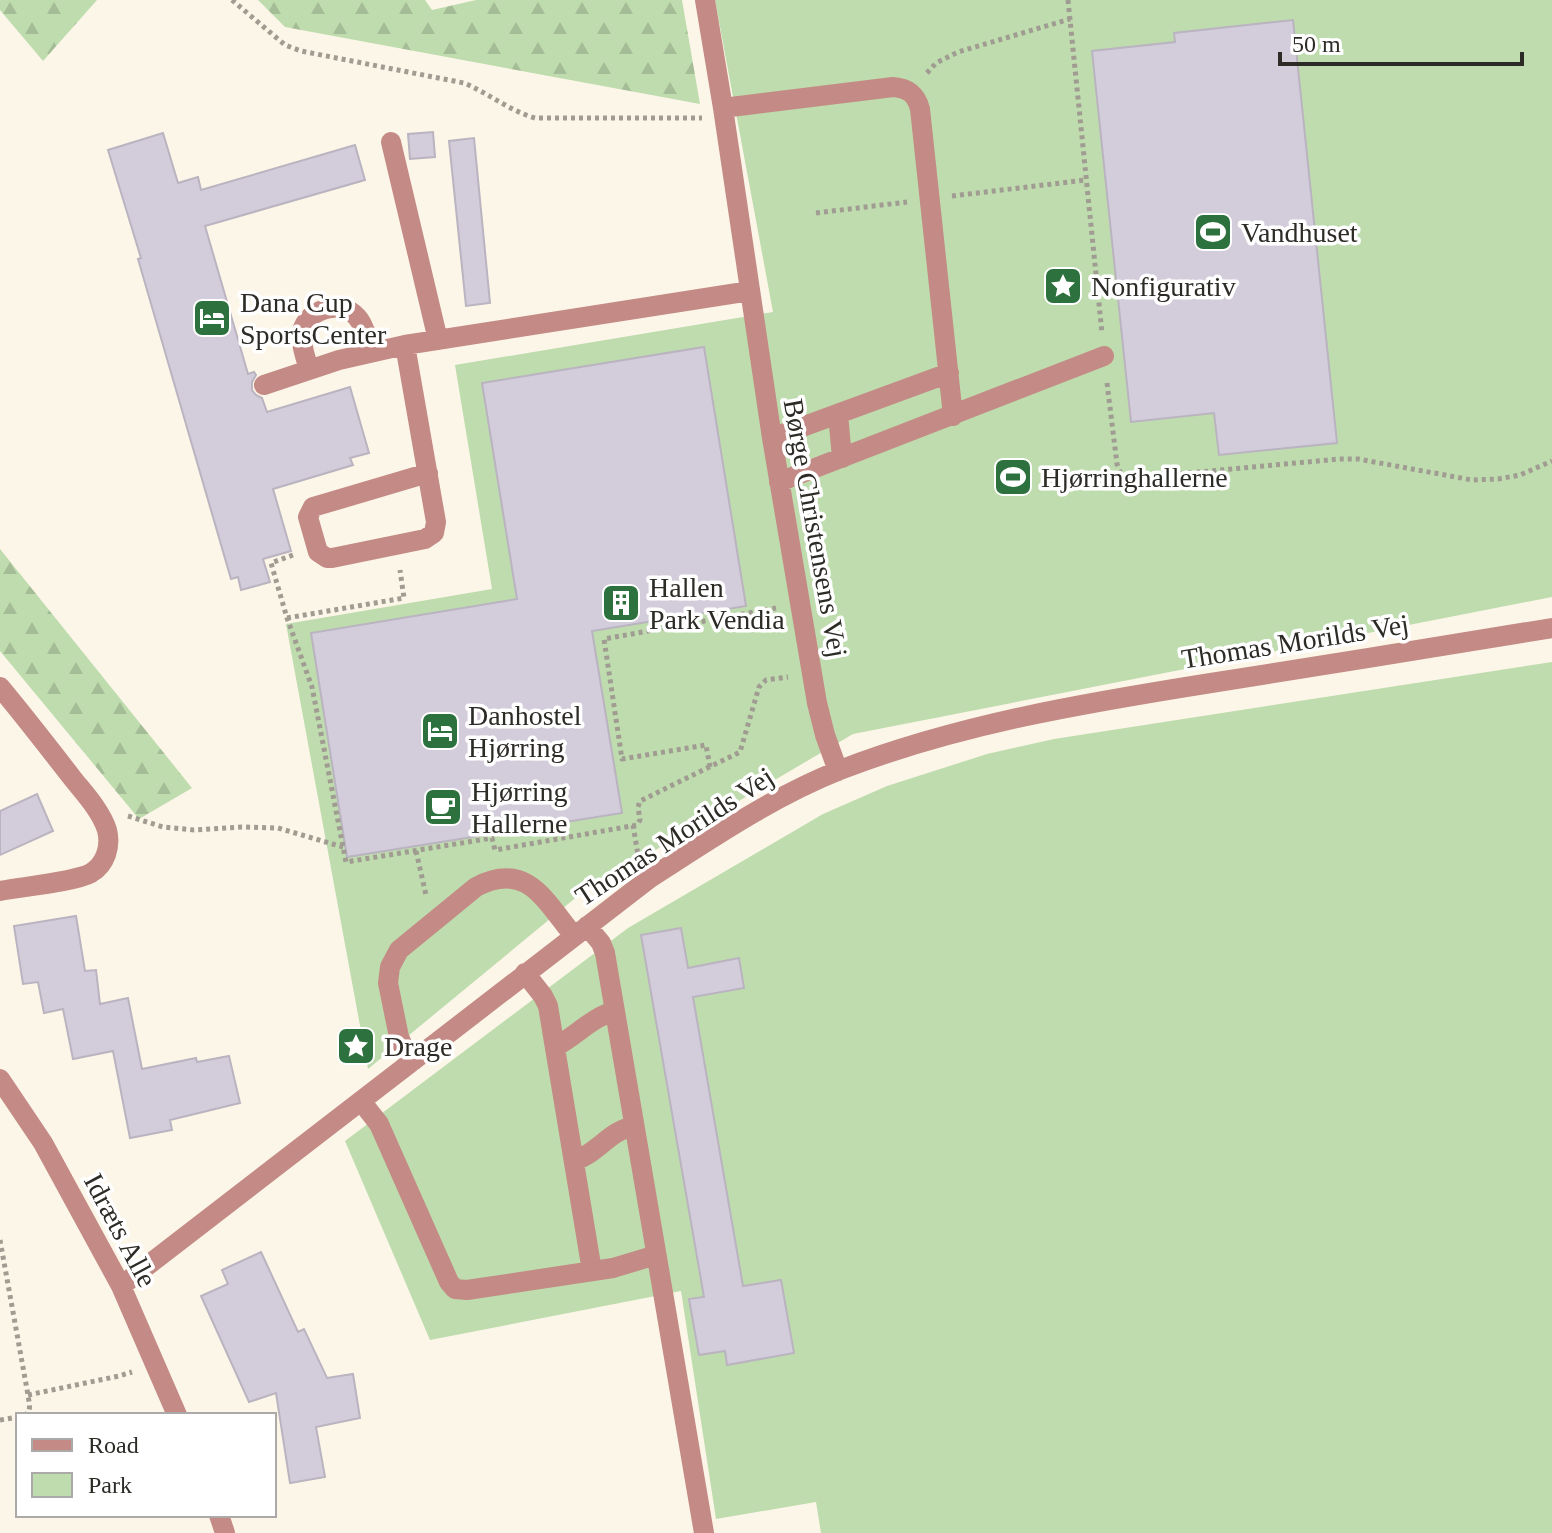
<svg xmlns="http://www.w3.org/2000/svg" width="1552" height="1533" viewBox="0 0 1552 1533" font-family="'Times New Roman',serif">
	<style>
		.green { fill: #bfdcae }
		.forest { fill: url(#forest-firs) }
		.building { fill: #d3ccda; stroke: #bab3c0; stroke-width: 2 }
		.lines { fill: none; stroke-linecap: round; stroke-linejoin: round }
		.path { stroke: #a09c92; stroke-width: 5; stroke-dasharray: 4 4; stroke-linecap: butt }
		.minor { stroke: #c48a85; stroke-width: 20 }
		.labels { text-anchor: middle; stroke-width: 7; stroke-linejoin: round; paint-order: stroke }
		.poi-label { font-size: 28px; fill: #2d2b26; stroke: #fff; text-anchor: start }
		.street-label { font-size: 28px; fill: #2d2b26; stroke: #fff }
	</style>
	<defs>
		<pattern id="forest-firs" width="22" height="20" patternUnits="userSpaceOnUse" patternTransform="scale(2)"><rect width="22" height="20" fill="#bfdcae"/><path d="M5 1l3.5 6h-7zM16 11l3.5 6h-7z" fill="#a4bd96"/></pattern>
	</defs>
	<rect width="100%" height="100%" fill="#fcf6e8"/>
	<path class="green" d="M715,0H1552V597L853,734L579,895L368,1069L286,624L492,589L455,365L773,312Z
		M1552,662V1533H821L816,1502L716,1519L681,1291L430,1340L345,1141L628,928L823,814L887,786L987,754L1054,739Z"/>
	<path class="forest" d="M0,0H97L43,61L0,10Z
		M258,0H425L432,10L476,0H682L700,104L285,27Z
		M0,549L192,788L139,819L0,651Z"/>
	<path class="building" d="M1293,20L1337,443L1219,455L1214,413L1131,422L1092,51L1175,42L1174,33Z
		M433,132L435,157L410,159L408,134Z
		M163,133L178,183L198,177L201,190L355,145L365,180L205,226L248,374L254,372L256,375L252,382V390L256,395L262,398L267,412L350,387L369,453L350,458L353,465L273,489L291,551L263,559L270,582L241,590L238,577L231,579L138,259L141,258L108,150Z
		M474,138L490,303L466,306L449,141Z
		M704,347L746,606L592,631L622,813L347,857L311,633L517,599L482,383Z
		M37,794L53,831L0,855V811Z
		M76,916L85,971L96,970L100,1004L128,998L142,1069L196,1058L197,1062L229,1056L240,1103L170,1120L172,1130L130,1138L113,1051L73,1059L63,1009L44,1013L38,982L23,984L14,926Z
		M681,928L688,968L739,958L744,988L693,997L743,1286L781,1280L794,1353L727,1365L725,1351L699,1355L689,1299L704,1297L641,935Z
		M261,1252L298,1332L304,1329L327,1378L353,1374L360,1418L316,1427L325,1477L290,1483L276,1393L249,1402L201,1296L228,1284L222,1270Z"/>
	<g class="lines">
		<path class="path" d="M232,0L285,45L301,51L464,83C488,93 510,111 535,118H702
			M1068,0L1102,333
			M927,73L936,63L958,52L1070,19
			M952,196L1086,180
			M816,213L907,202
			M1107,383L1117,464L1120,472L1134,478L1339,459H1358L1472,480L1498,479L1520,475L1552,461
			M293,555L271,563L287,618L312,687L346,862L492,838L495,850L637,825L640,820L638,807L640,801L740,752L759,687L766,680L788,677
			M287,618L404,598L400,570
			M710,767L706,745L622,759L604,639L776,608
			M128,816L163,827L194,830L242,827L278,828L343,847
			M633,825L638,855
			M416,851L426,895
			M0,1240L28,1395C29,1403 32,1411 25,1415
			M28,1395L119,1376L132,1372
			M0,1420L18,1417"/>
		<path class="minor" d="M705,0L723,108L772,438L817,703L825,735L838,771
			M723,108L893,87C908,88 916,94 920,109L953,416
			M391,142L438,340
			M405,345L436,522L434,533L425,539L332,558H327L318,552L308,517L313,507L428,473
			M309,370C306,358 300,344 302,332C306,309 342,299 357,317C365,326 368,341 371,352
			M264,385L339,360L405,345L750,291
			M838,414L842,458
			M772,438L949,373
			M779,482L1104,356
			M0,687C25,717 49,748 73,779C85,794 101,811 107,830C111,846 106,864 91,873C75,882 20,887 0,891
			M587,926L601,943L605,953L704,1533
			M525,973L543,996L548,1006L592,1271
			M555,1047C576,1036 592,1017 615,1011
			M413,1061L406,1053L399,1037L388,983L390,967L399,950L476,887C527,860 545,901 574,936
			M0,1079L43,1143L121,1286L177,1415
			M361,1101L379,1124L449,1282L455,1289L467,1290L613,1268L656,1255
			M574,1161C597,1154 610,1130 634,1126
			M121,1286L650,878C711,839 772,797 840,770C959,724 1085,703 1211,683C1325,665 1438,647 1552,628
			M219,1515L225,1533"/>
	</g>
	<defs>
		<g id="stadium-square" transform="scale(2)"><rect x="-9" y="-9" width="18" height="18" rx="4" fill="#2d723e" stroke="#fff"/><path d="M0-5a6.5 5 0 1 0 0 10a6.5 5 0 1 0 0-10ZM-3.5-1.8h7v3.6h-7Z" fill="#fff"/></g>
		<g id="sight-square" transform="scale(2)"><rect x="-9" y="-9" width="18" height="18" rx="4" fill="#2d723e" stroke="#fff"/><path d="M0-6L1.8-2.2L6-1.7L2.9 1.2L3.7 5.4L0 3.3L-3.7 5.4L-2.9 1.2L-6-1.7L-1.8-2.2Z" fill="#fff"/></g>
		<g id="hotel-square" transform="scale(2)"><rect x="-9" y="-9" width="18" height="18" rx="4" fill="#2d723e" stroke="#fff"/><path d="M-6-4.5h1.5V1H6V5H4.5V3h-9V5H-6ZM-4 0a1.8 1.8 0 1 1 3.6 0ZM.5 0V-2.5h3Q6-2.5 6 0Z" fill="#fff"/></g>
		<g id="building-square" transform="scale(2)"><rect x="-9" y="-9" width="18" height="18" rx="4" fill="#2d723e" stroke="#fff"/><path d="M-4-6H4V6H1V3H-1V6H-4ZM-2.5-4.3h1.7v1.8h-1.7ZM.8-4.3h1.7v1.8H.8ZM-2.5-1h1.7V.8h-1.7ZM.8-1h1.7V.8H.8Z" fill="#fff"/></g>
		<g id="cafe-square" transform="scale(2)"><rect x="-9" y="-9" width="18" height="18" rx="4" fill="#2d723e" stroke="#fff"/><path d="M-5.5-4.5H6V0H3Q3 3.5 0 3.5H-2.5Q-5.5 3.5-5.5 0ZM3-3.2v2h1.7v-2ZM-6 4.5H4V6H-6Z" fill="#fff"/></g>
	</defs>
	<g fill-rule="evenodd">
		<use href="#stadium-square" x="1213" y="232"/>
		<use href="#sight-square" x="1063" y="286"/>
		<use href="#hotel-square" x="212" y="318"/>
		<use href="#stadium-square" x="1013" y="477"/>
		<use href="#building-square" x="621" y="603"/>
		<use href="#hotel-square" x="440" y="731"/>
		<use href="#cafe-square" x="443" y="807"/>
		<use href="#sight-square" x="356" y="1046"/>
	</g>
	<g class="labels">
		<g class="poi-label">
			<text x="1241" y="242">Vandhuset</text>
			<text x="1091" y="296">Nonfigurativ</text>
			<text x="240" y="312">Dana Cup<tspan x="240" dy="32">SportsCenter</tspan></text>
			<text x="1041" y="487">Hjørringhallerne</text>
			<text x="649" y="597">Hallen<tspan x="649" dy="32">Park Vendia</tspan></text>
			<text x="468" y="725">Danhostel<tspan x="468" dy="32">Hjørring</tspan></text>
			<text x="471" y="801">Hjørring<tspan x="471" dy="32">Hallerne</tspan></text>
			<text x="384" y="1056">Drage</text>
		</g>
		<g class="street-label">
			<text transform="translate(816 528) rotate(80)" y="10">Børge Christensens Vej</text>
			<text transform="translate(1295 641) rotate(-9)" y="10">Thomas Morilds Vej</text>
			<text transform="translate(674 836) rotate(-33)" y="10">Thomas Morilds Vej</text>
			<text transform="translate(121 1230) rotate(62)" y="10">Idræts Alle</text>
		</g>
	</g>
	<rect x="16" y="1413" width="260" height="104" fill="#ffffff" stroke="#abaaa8" stroke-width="2"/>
	<rect x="32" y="1439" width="40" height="12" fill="#c48a85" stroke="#abaaa8" stroke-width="2"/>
	<text x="88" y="1453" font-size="24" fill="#2d2b26">Road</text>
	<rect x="32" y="1473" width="40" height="24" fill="#bfdcae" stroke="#abaaa8" stroke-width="2"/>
	<text x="88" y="1493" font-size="24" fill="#2d2b26">Park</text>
	<path d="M1280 52v12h242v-12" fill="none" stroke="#2d2b26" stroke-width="4"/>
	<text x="1292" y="52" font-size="24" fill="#2d2b26" stroke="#ffffff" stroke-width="6" paint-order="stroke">50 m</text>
</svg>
